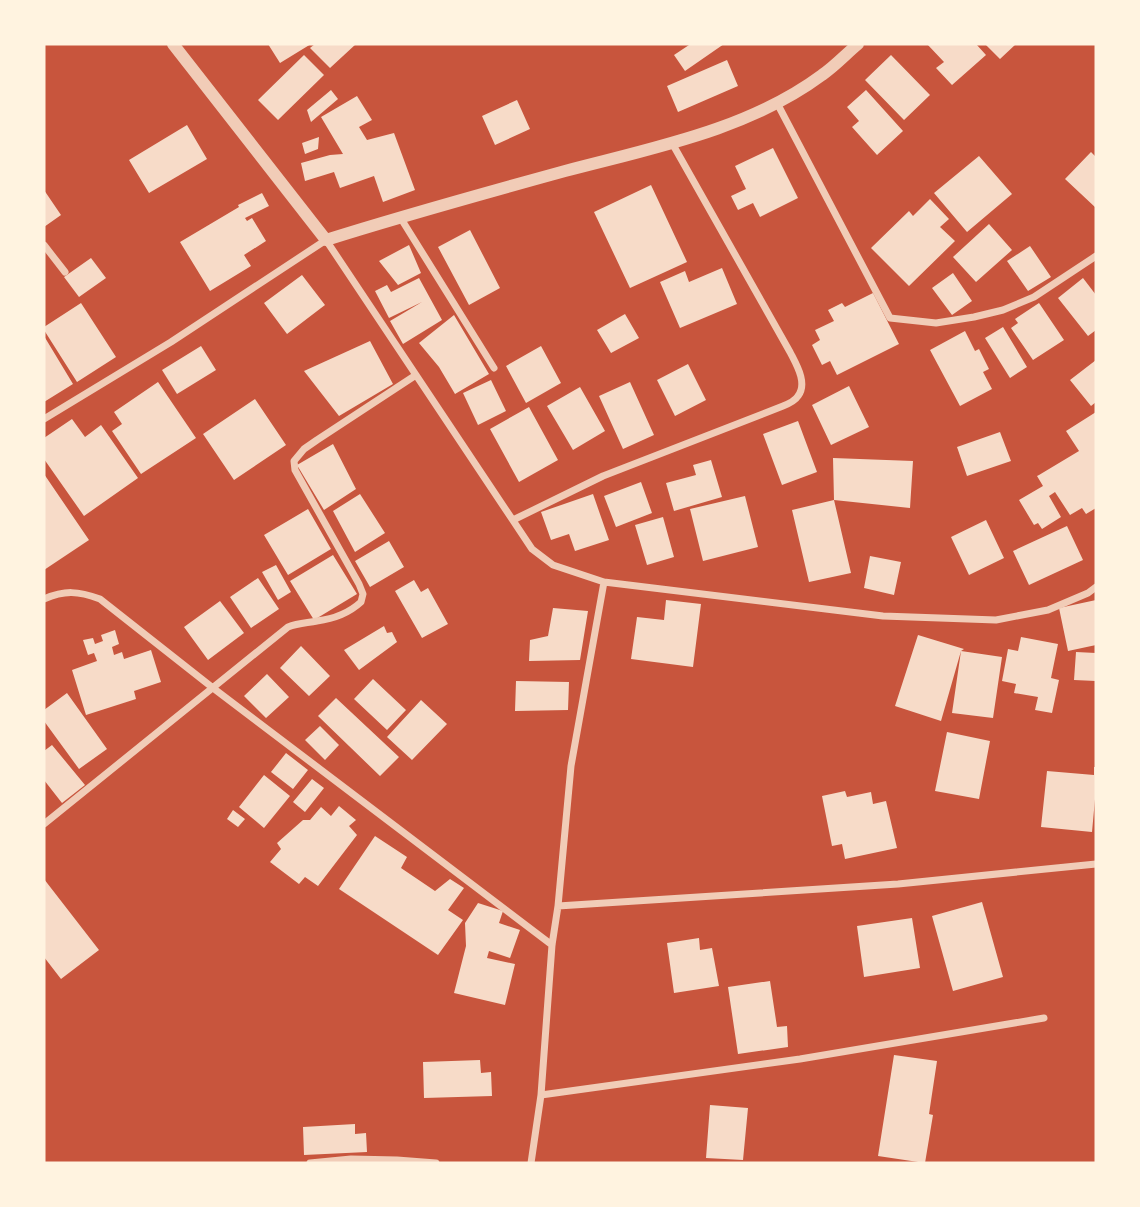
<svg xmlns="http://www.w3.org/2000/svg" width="1140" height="1207" viewBox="0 0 1140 1207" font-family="'Noto Sans',sans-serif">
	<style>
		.building { fill: #f7dbc8 }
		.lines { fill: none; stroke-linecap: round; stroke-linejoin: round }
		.minor { stroke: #f1ccb7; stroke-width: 7 }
		.tertiary { stroke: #f1ccb7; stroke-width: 12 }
	</style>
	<rect width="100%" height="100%" fill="#c8553d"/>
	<path class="building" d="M268,44H311L280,63Z
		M315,44H356L330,68L310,48Z
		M688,44H724L685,71L674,55L689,45Z
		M927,44H976L986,55L952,85L936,68L944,62Z
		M985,44H1016L1000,59Z
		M304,55L324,75L278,120L258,100Z
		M891,55L930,95L904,120L865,80Z
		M727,60L738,86L678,112L667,86Z
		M331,90L338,99L311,122L307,110Z
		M866,90L903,131L877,155L852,127L859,121L847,107Z
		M357,96L372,120L359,127L367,140L394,133L415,190L383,202L374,176L340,188L334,172L305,181L301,163L330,155L343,154L321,117Z
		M517,100L530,129L495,145L482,116Z
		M187,125L207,159L149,193L129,160Z
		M319,137L318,149L305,154L302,143Z
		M773,148L798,198L760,217L753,203L738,210L731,196L746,189L735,166Z
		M1091,152L1096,157V208L1065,179Z
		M979,156L1012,194L967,232L934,193Z
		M651,185L687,262L630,288L594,212Z
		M44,190L61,215L44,227Z
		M262,193L269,206L245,218L247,221L252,218L266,241L244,255L251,266L210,291L180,242L239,207L238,205Z
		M930,199L949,219L940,227L955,241L909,286L871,248L909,211L913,216Z
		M989,224L1012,250L976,282L953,257Z
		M470,230L500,288L469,305L438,247Z
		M409,245L421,273L398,285L379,261Z
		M1030,246L1051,277L1028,291L1007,261Z
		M91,258L106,278L79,297L64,277Z
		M722,268L737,304L680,328L660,282L685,271L689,282Z
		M953,273L972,301L952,315L932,288Z
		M302,275L325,305L287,334L264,303Z
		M419,278L442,320L403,344L390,321L422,302L389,318L375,291L387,285L391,292Z
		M1083,278L1096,295V330L1088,336L1058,298Z
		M873,293L899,344L837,375L830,361L822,365L812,345L820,340L815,330L834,321L828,310L842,303L845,307Z
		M81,303L116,357L77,382L44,330V327Z
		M1039,303L1064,340L1033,360L1011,328L1018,323L1015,319Z
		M625,314L639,338L611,353L597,330Z
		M454,315L489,374L455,394L439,367L419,343Z
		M1003,327L1027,367L1010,378L985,338Z
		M965,331L975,351L979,349L989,369L983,372L992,389L960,406L930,350Z
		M44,336L73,384L44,402Z
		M370,341L393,384L339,416L304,371Z
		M201,346L216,370L177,394L162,370Z
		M541,346L561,383L526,403L506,366Z
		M1096,360V402L1091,406L1070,380Z
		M688,364L706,400L675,416L657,380Z
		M491,380L506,411L478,425L463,393Z
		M158,382L196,438L141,474L112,431L122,424L114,412Z
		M630,382L654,435L623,449L599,396Z
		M849,386L869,427L831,445L812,405Z
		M580,387L605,431L573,450L547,406Z
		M255,399L286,445L234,480L203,434Z
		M529,407L558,460L519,482L490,429Z
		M1096,412V508L1086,514L1082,508L1070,515L1055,492L1049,496L1061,517L1042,529L1038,523L1034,525L1019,500L1043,486L1037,476L1039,475L1079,451L1066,431Z
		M72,419L85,437L101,425L138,478L84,516L44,459V438Z
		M798,421L817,472L782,485L763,434Z
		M1000,432L1011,461L967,476L957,447Z
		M333,444L356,489L324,510L297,465Z
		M833,458L913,461L910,508L834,500Z
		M711,460L722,497L674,511L666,483L696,475L693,465Z
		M44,474L89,540L44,570Z
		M641,482L652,513L616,527L604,496Z
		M360,494L385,533L355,552L333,511Z
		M593,494L609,540L575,551L569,534L551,540L541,512Z
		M745,496L758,547L703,561L690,509Z
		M834,500L851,573L809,582L792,510Z
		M308,509L331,549L288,575L264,535Z
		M663,517L674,557L647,565L635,525Z
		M986,520L1004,558L969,575L951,537Z
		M1067,526L1083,560L1029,585L1013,551Z
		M389,541L404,567L370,587L355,561Z
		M333,555L357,594L314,620L290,581Z
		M870,556L901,562L894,595L864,588Z
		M276,565L291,592L278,600L262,572Z
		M258,578L279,609L251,628L230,597Z
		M414,580L421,592L428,588L448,624L422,638L395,591Z
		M666,600L701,604L693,667L631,659L637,617L664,620Z
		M1096,600V645L1068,651L1059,608Z
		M220,601L244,633L208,660L184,627Z
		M553,608L588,611L580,660L529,661L530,640L548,636Z
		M384,626L387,633L392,632L397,642L359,670L344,650Z
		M115,630L119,644L112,647L114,655L122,652L124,659L151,650L161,682L134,691L136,699L86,715L72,670L97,661L94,653L88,655L83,640L93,638L95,644L103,641L101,635Z
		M918,635L964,649L961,651L941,721L895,706Z
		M1021,637L1058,644L1051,678L1059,680L1052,713L1035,710L1038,697L1014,693L1016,684L1002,681L1008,649L1018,651Z
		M301,646L330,676L309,696L280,668Z
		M961,651L1002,657L993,718L952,713Z
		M1076,652L1096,653V681L1074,680Z
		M267,674L289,697L266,718L244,696Z
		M373,679L406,710L387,730L354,699Z
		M516,681L569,682L568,710L515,711Z
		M67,693L107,749L79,769L44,721V710Z
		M336,698L399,757L380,776L318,716Z
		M421,700L447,724L412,760L387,737Z
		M320,726L339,745L325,760L305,740Z
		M947,732L990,741L979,799L935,791Z
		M52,745L85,785L62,803L44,780V751Z
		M286,753L308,770L293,789L271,772Z
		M1094,767H1096V788L1092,832L1041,827L1047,771L1094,775Z
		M264,775L290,796L264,828L239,807Z
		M312,779L324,788L305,812L293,802Z
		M845,791L847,797L871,792L873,804L886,801L897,848L845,859L842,844L832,846L822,796Z
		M339,806L356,820L349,826L357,835L318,886L305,877L299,884L270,862L281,849L277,843L303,820H310L321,807L331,816Z
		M233,810L245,819L238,827L227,819Z
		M375,836L407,857L401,868L435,891L450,879L464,888L448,910L463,920L438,955L339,889Z
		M44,879L99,950L61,979L44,957Z
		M982,902L1003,977L953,991L932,916Z
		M478,903L503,911L499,923L520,930L510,958L489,951L487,958L515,964L505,1005L454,993L466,946L465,923Z
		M912,918L920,968L864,977L857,926Z
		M699,938L700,950L712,948L719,986L674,993L667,943Z
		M770,981L777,1027L787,1026L788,1047L738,1054L728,987Z
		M894,1055L937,1061L929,1114L933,1115L925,1163L878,1156Z
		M480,1060L481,1073L491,1072L492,1096L424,1098L423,1062Z
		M710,1105L748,1108L743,1160L706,1158Z
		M355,1124V1134L366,1133L367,1152L304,1155L303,1127Z"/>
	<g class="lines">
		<path class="minor" d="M777,103L890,318L936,323L974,317L1003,310L1034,297L1096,256
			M400,217L494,368
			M44,245L65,272
			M44,419L171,342L326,240L532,549L553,565L604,582L883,616L996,620L1048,610L1088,593L1096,587
			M513,520L603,476L783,406C788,404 795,401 798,396C808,383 796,364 790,352L672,143
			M44,599C65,590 78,591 100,599L213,688L552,945
			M44,824L288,627C298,623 307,623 317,621C333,619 349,613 361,602L363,594L359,584L295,470L294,461L304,449L317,440L416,375
			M558,906L898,884L1096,864
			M541,1095L800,1059L1044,1018
			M310,1163L351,1159L397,1160L436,1163
			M531,1163L541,1095L552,945L558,906L571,766L604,582"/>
		<path class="tertiary" d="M173,44L326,240C405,215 485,193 565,171C652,148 748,130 822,75C835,66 846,54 858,44"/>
	</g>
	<rect width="1140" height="1207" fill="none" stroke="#fff3e0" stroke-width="91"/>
</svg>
